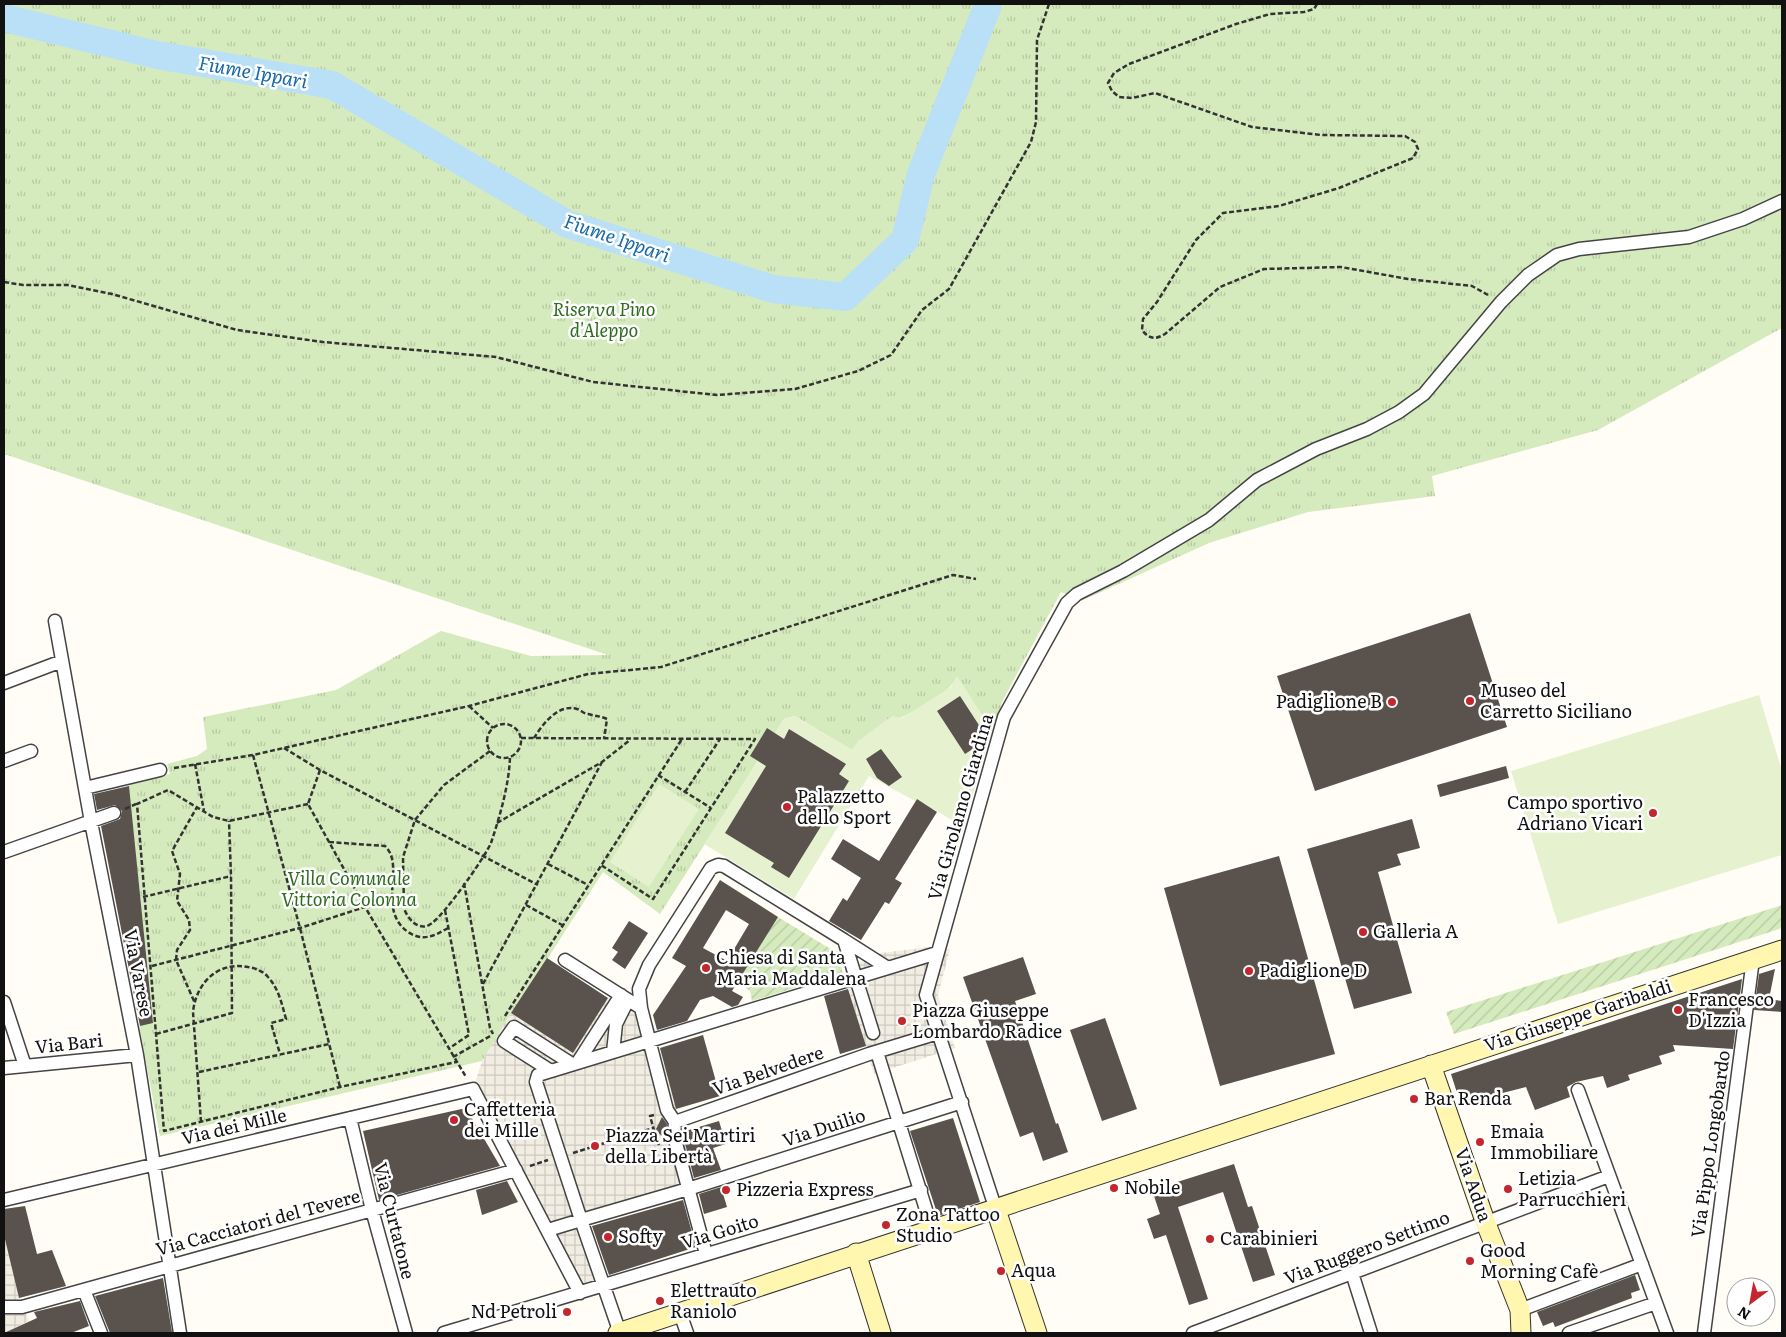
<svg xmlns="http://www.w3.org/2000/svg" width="1786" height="1337" viewBox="0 0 1786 1337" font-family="Literata,serif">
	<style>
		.park { fill: url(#park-tufts) }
		.garden { fill: url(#garden-furrows) }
		.pitch { fill: #e6f2cf }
		.plaza { fill: url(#plaza-grid) }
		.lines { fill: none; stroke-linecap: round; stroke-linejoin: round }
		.river { stroke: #b9e0f7; stroke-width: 28 }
		.building { fill: #5a524d; fill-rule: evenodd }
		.street-casing { stroke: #444; stroke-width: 15 }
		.secondary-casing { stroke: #333; stroke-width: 21 }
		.path { stroke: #333; stroke-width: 2.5; stroke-dasharray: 5 2.5; stroke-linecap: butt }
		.street { stroke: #fff; stroke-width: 12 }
		.secondary { stroke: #fff6b0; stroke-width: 19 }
		.poi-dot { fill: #c4262e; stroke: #fff; stroke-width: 2 }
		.labels { text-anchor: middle; stroke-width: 5; stroke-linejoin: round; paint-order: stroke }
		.park-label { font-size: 18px; font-style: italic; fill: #2f6b1f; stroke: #fff }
		.poi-label { font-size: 18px; fill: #111; stroke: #fff; text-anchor: start }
		.street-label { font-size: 18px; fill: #111; stroke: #fff }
		.water-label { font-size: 19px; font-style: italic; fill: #1768a6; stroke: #fff }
	</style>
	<defs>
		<pattern id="park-tufts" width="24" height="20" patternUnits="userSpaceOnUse" patternTransform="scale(1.25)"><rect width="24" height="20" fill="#d5ebbd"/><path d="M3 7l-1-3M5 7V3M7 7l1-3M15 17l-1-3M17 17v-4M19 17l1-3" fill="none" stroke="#b6c8a1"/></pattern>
		<pattern id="garden-furrows" width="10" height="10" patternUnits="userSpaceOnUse" patternTransform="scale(1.25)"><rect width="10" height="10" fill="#d5ebbd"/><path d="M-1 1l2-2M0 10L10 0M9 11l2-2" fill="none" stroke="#b6c8a1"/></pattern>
		<pattern id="plaza-grid" width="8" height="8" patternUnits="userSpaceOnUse" patternTransform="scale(1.25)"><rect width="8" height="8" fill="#f1ede2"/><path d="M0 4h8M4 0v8" fill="none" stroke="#cecac1"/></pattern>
	</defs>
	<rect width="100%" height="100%" fill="#fffdf5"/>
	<path class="park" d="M4,4H1782V328L1598,430L1432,476L1435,496L1308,512L1209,543L1081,601L1061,592L1003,700L992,731L957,677C940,710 872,722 852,750L795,716L784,719L775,733L750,756L758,761L660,914L603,872L482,1061L160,1136L139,1026L153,1022L128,781L170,774L167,764L197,756L207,749L203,717L336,690L441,631L531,656L608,655L4,454Z"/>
	<path class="garden" d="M1782,905V928L1454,1034L1446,1012Z
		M778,917L837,953L843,973L752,1001L750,991L737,982Z"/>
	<path class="pitch" d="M957,676L992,731L963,827L917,799L915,801L869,776L794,899L704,844L758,762L750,756L767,728L775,733L784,719L795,716L852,750L858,741L892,716L902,718L951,687Z
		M1759,695L1782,771V855L1558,924L1511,771Z
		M659,784L699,809L649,887L610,862Z"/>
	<path class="plaza" d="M929,947L950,949L938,995L955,1048L874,1074L848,988L845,969L881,953Z
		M613,990L650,1013L699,1194L590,1225L609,1284L580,1293L473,1089L482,1061L511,1013L573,1053Z
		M4,1235L19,1298L29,1321L4,1333Z"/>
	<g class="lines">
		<path class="river" d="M4,18L157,55L332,85L567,224L773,289L845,297L905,240L921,174L987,8V4"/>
	</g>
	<path class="building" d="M1470,613L1507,727L1315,791L1277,676Z
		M960,696L988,739L965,754L937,711Z
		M767,728L784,739L789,729L846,764L839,774L849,781L789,878L771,867L774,863L725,833L766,766L750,756Z
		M881,749L902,777L889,786L877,778L866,759Z
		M1506,766L1509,778L1440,797L1437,785Z
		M129,786L153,1023L140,1026L101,826L120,819L122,811L115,805L97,810L94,794Z
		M917,799L937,812L895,879L902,883L889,904L885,902L861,940L829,921L843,898L847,901L861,878L831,859L843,839L879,861Z
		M1412,819L1420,848L1397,854L1401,865L1378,872L1412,993L1354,1009L1307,849Z
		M1279,856L1335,1054L1220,1086L1164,888Z
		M720,880L778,917L732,991L743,997L738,1005L732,1007L713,996L700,1000L687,1021L657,1030L653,1015L686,966L672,958ZM726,910L749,924L727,961L703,948Z
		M629,921L648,933L625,969L612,960L618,952L612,948Z
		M1023,957L1036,994L1015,1001L1056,1124L1058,1123L1068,1152L1043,1161L1033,1132L1020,1137L963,977Z
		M547,958L608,998L573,1053L511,1013Z
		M1775,969L1769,999L1782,1001V1012L1754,1010L1759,974Z
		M1742,979L1733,1049L1673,1045L1675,1051L1659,1056L1662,1064L1628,1075L1630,1080L1607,1088L1603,1076L1576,1082L1567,1087L1570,1097L1535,1110L1526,1087L1491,1096L1493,1102L1481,1106L1478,1096L1460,1102L1451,1074Z
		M848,989L866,1046L840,1054L824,996Z
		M1105,1018L1137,1109L1102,1121L1070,1030Z
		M703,1035L720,1096L676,1109L660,1048Z
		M466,1108L500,1166L379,1200L363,1131Z
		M662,1117L667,1124L666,1137L659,1134L656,1129Z
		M953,1118L980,1202L938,1216L910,1131Z
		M719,1121L726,1144L713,1148L721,1170L694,1178L682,1132Z
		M1234,1164L1248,1207L1252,1206L1275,1275L1253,1282L1223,1192L1178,1207L1208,1299L1189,1305L1166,1235L1154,1239L1147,1219L1160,1214L1152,1190Z
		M507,1181L518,1202L482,1215L476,1190Z
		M721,1187L727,1207L704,1214L699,1194Z
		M683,1200L696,1247L609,1275L592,1226Z
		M25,1206L37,1254L52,1250L66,1286L19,1298L4,1235V1209Z
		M1635,1275L1640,1290L1631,1293L1632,1298L1555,1327L1553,1322L1543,1326L1537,1312Z
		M163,1278L172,1332L110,1333L95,1296Z
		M80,1301L89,1326L71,1333H4L37,1318L34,1312Z"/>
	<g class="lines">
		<g class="street-casing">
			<path id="street" d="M55,621L91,822L137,1055L180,1333
				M4,683L62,661
				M4,761L31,751
				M85,788L160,770
				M4,852L114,813
				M844,940L888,968
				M565,960L641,1008
				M4,1002L25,1066
				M613,1052L616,1024L628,1000
				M877,1052L932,1229
				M578,1062L621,995
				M4,1068L137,1055
				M551,1071L504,1041L514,1027L572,1064
				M1578,1090L1667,1333
				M350,1118L372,1210L406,1333
				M675,1122L869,1054L938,1033
				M4,1200L473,1089L580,1293
				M996,1210L926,995L1004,717L1067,603L1077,594L1123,571L1209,520L1257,480L1316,449L1367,429L1399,412L1424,394L1501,302L1528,275L1557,255L1579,249L1689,237L1743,219L1782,201
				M548,1230L581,1220L536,1082L538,1075L937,953
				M706,1254L674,1136L675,1122L667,1110L641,1008L639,989L649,965L711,868L718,865L724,866L844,940L873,1033
				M1352,1273L1371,1333
				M84,1290L101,1333
				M4,1307H22L516,1170
				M1520,1310L1642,1264
				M680,1313L687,1333
				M444,1333L921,1190
				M620,1333L581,1220L688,1189L962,1102
				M1193,1333L1609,1176
				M1569,1333L1656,1303
				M1704,1333L1753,959"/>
		</g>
		<g class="secondary-casing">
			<path id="secondary" d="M1431,1065L1485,1221L1520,1310L1521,1333
				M996,1210L1037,1333
				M856,1253L881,1333
				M618,1333L1782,950"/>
		</g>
		<path class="path" d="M1317,4L1314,9L1304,12L1270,14L1236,24L1129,64L1114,73L1108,83L1112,91L1119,97L1132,98L1155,93L1252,127L1321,135L1405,136L1415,142L1418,149L1413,158L1339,188L1279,206L1223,213L1196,240L1157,302L1143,319L1142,330C1149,339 1155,340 1165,334L1220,287L1264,269L1341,267L1408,279L1472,286L1488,295
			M4,282L23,285H68L112,294L237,330L323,342L496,357L593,382L717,395L795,389L858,371L891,355L922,310L949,289L1031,142L1036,122L1037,40L1049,4
			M469,706L493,728
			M487 741a17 17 0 1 1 34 0a17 17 0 1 1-34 0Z
			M521,738L755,739L653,899L601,865
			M534,738C542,725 558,703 577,709C581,710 584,714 588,714C595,716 600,716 607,719L604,739
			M284,748L320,770L538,885
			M490,751L444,785L415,820L403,857L404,908C407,918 418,931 429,925C442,919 485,857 491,843C500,816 509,785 510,757
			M253,755L300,928L340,1087
			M195,764L204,811
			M174,768L253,755L469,706L588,674L661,667L953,575L976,579
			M320,770L308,804L365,907L466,1077
			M658,775L711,808
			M685,792L720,739
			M308,804L229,821L213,817L168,790L137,804L164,1131L340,1087L456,1062
			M125,809L136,804
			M497,823L602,762L630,740
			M329,842L385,846C406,866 376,909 408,932C423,942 434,936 448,928
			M548,864L588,885
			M464,883L490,1028L493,1034
			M143,897L231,876
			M526,905L562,925
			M445,910L469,1035L448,1049
			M152,966L300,928L365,907
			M483,984L602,762
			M194,1001L176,960L177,950L190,930L189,920L177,901L180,874L172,851L197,807
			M505,1016L682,739
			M156,1034L232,1013L231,876L229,821
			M453,1057L492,1035
			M199,1072L329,1044
			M654,1115L650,1116L658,1144L662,1143
			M201,1122L193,1012C196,983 218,961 248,967C255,968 263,971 268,977C279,989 282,1005 286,1019L271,1023L280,1054
			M573,1153L653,1128
			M530,1166L548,1160"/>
		<use href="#street" class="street"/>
		<use href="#secondary" class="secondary"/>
	</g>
	<g class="poi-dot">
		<circle cx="1470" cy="701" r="5"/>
		<circle cx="1392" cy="702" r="5"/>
		<circle cx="787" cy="807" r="5"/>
		<circle cx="1653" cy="813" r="5"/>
		<circle cx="1363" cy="932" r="5"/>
		<circle cx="706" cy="968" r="5"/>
		<circle cx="1249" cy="971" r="5"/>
		<circle cx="1678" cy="1010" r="5"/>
		<circle cx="902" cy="1021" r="5"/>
		<circle cx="1414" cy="1099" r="5"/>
		<circle cx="454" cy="1120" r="5"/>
		<circle cx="1480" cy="1142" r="5"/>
		<circle cx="595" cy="1146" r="5"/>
		<circle cx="1114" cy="1188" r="5"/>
		<circle cx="1508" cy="1189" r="5"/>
		<circle cx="726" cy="1190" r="5"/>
		<circle cx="886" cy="1225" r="5"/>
		<circle cx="608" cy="1237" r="5"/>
		<circle cx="1210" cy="1239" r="5"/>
		<circle cx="1470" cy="1261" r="5"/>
		<circle cx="1001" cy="1271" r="5"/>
		<circle cx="660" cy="1301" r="5"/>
		<circle cx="567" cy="1312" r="5"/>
	</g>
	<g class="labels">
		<g class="park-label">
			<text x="604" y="316">Riserva Pino<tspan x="604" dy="21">d'Aleppo</tspan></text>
			<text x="349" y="885">Villa Comunale<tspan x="349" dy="21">Vittoria Colonna</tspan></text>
		</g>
		<g class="poi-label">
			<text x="1480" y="697">Museo del<tspan x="1480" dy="21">Carretto Siciliano</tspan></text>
			<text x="1382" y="708" text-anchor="end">Padiglione B</text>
			<text x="797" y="803">Palazzetto<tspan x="797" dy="21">dello Sport</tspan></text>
			<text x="1643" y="809" text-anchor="end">Campo sportivo<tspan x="1643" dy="21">Adriano Vicari</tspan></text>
			<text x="1373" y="938">Galleria A</text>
			<text x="716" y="964">Chiesa di Santa<tspan x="716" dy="21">Maria Maddalena</tspan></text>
			<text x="1259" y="977">Padiglione D</text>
			<text x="1688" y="1006">Francesco<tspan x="1688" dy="21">D'Izzia</tspan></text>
			<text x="912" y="1017">Piazza Giuseppe<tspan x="912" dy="21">Lombardo Radice</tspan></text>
			<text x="1424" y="1105">Bar Renda</text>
			<text x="464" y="1116">Caffetteria<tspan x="464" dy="21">dei Mille</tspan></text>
			<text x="1490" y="1138">Emaia<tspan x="1490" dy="21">Immobiliare</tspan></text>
			<text x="605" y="1142">Piazza Sei Martiri<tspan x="605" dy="21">della Libertà</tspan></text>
			<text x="1518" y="1185">Letizia<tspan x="1518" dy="21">Parrucchieri</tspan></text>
			<text x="1124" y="1194">Nobile</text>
			<text x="736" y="1196">Pizzeria Express</text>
			<text x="896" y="1221">Zona Tattoo<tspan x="896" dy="21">Studio</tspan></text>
			<text x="618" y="1243">Softy</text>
			<text x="1220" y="1245">Carabinieri</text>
			<text x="1480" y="1257">Good<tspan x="1480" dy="21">Morning Cafè</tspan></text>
			<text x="1011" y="1277">Aqua</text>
			<text x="670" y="1297">Elettrauto<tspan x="670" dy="21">Raniolo</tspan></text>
			<text x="557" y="1318" text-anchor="end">Nd Petroli</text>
		</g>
		<g class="street-label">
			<text transform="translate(961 807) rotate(-74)" y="6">Via Girolamo Giardina</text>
			<text transform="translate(138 973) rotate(79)" y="6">Via Varese</text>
			<text transform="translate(1578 1016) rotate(-18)" y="6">Via Giuseppe Garibaldi</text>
			<text transform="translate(69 1044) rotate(-6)" y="6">Via Bari</text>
			<text transform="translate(768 1071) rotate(-19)" y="6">Via Belvedere</text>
			<text transform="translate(234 1127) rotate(-13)" y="6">Via dei Mille</text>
			<text transform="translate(824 1128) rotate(-18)" y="6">Via Duilio</text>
			<text transform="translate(1711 1144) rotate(-82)" y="6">Via Pippo Longobardo</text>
			<text transform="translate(1473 1185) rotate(71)" y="6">Via Adua</text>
			<text transform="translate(394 1221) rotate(76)" y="6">Via Curtatone</text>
			<text transform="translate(258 1223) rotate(-15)" y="6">Via Cacciatori del Tevere</text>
			<text transform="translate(720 1232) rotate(-17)" y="6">Via Goito</text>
			<text transform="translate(1367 1248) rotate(-21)" y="6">Via Ruggero Settimo</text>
		</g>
		<g class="water-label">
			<text transform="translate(253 72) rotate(10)" y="7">Fiume Ippari</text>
			<text transform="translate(617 238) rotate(19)" y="7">Fiume Ippari</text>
		</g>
	</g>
	<rect width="1786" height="1337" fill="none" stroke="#111111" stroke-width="10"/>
	<g transform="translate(1751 1302) rotate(212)"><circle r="24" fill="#ffffff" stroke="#a0a0a0"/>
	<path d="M0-4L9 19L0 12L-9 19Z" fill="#c4262e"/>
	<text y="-8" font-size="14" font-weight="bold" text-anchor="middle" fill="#111111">N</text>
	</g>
</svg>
